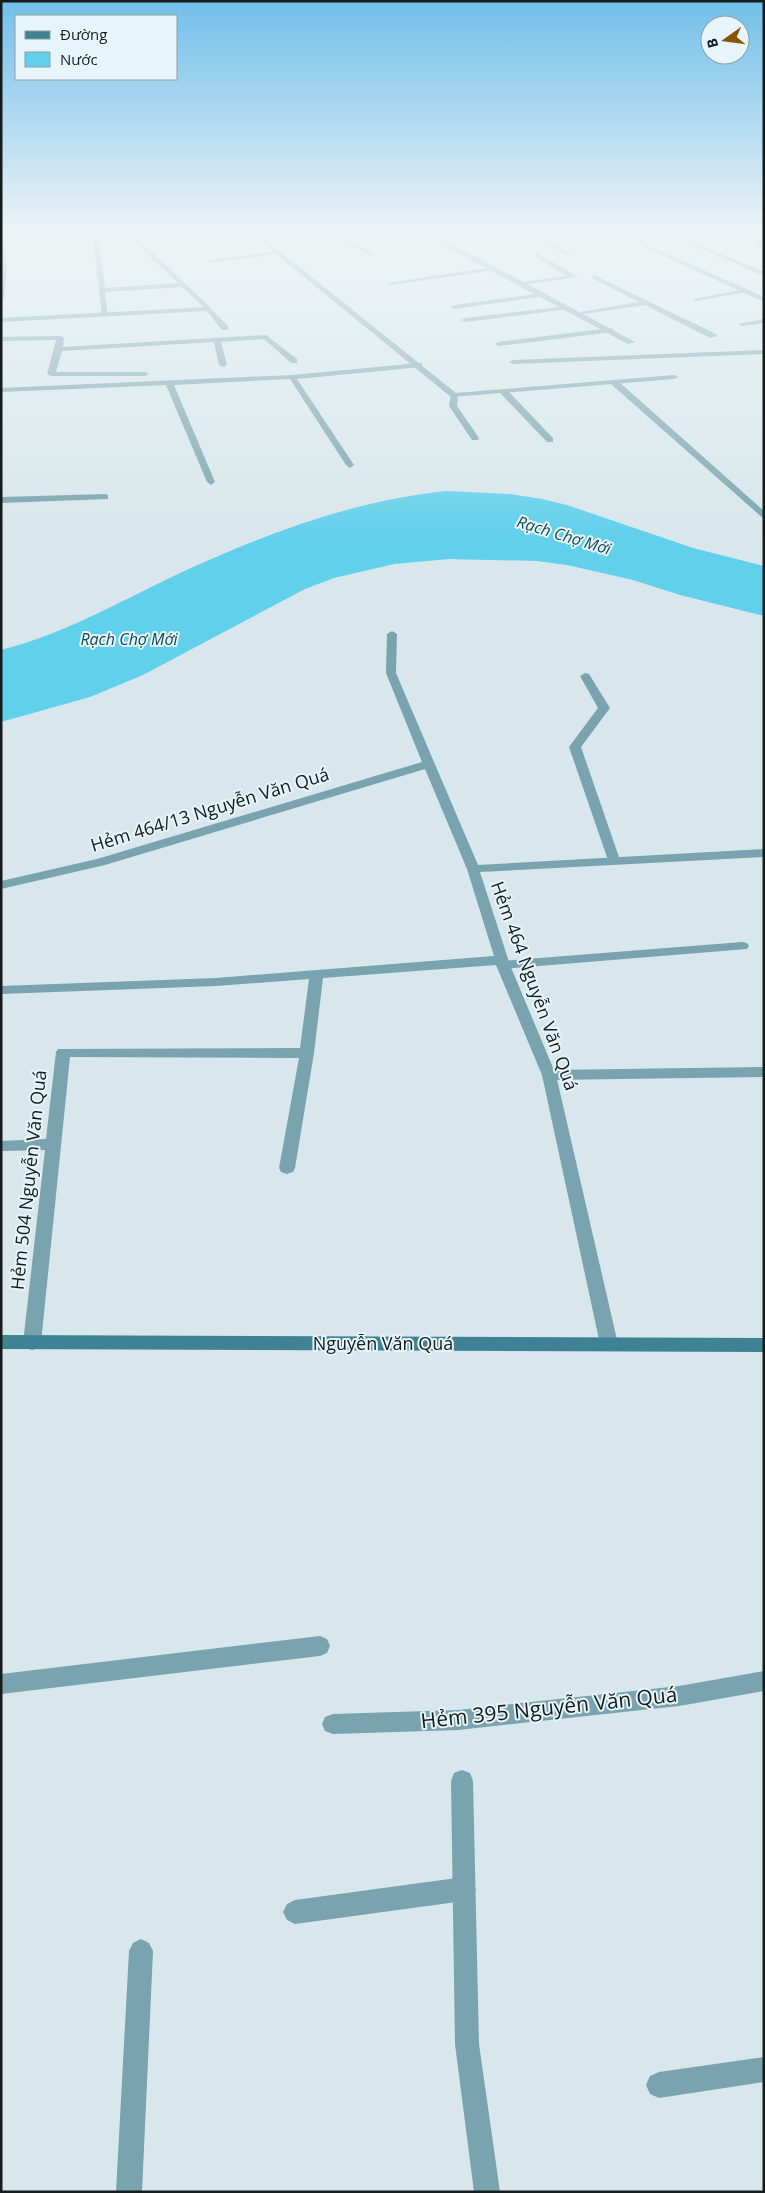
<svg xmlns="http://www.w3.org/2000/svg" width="765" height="2193" viewBox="0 0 765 2193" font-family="'Open Sans',sans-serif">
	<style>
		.water { fill: #60d0eb }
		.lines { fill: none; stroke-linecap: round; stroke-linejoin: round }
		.lane { fill: #79a3ae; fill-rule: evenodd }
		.street { fill: #79a3ae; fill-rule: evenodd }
		.secondary { fill: #3e8293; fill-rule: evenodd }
		.labels { text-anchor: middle; stroke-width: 4; stroke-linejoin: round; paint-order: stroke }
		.far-water-label { font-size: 16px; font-style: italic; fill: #164853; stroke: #e5f5f9 }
		.street-label { font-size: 18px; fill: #161b1c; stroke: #e5f5f9 }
		.near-street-label { font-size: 21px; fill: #161b1c; stroke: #e5f5f9 }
	</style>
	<rect width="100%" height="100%" fill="#d8e7eb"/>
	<path class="water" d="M446,491L510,494L542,499L567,505L693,548L764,566V616L680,595L633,580L567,565L537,561L449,559L394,564L334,578L305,589L143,675L90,697L1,722V650C69,633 129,596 193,567C273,531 358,500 446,491Z"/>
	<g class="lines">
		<path class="lane" d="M157,232L154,235L135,236L211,308V310H207L182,287L105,292L108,316L102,317L93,237L1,241V237ZM128,236L178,283L105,288L99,237Z
			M328,232H335L340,238H348L375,255L370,256L345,241H336Z
			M536,232H543L552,242L572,254L567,255L548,244Z
			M671,232H679L703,246L764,272V276L699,248Z
			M750,235H754L764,245V250L756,246Z
			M278,251L280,254L209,263L206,261Z
			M537,253L576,276L577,277L521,285L520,284L523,282L567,276L535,256L534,255Z
			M494,267L496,268V270L390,285L387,283Z
			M594,275L716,334L717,336L710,338L645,305L578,315L577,314L580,312L639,302L592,278V276Z
			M745,289L748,291L747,292L696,301L693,299Z
			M544,293L547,295L546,296L454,309L451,307L454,305Z
			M567,306L569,307V309L465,322L461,320L465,318Z
			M764,319V323L742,326L738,324Z
			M610,328L614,330L613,332L499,346L495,344L499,342Z
			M266,335L297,359V363H291L264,339L221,342L227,365L223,367L219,365L214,342L62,351L56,372H145L149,374L145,376H51L47,374L56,340L1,341V337L60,336L64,338L63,347Z
			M419,363H422V367L297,379L354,465L350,468L346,465L290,379L174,385L215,482L211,485L207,482L166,385L1,392V388L292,375Z
			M612,381H618L764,511V519L612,385Z
			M501,390H507L553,438V442H547L501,394Z
			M451,393L458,395L457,406L479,438L478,440H472L449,406Z
			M105,494L108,495V499L1,503V497Z
			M585,673L589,674L610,708L581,747L620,860L614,864L608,860L569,747L598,708L580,676Z
			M742,942L747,943L749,946L747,949L503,969L496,965L503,961Z
			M764,1067V1077L549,1080L544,1079L542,1075L544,1071L549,1070Z
			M464,1877L472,1881L476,1889L472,1897L464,1901L295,1924L287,1920L283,1912L287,1904L295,1900Z
			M764,2057V2082L659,2098L650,2094L646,2085L650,2076L659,2072Z"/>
		<path class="street" d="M249,232H256L456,393L674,375L678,377L674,379L451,397Z
			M422,232H430L635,342L628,344L448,248Z
			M619,232H627L650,246L764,297V302L646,248Z
			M1,238L4,240L7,269L4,298L1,300Z
			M209,307L228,326V330H222L207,311L1,322V318Z
			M764,350V354L513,364L509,362L513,360Z
			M392,631L397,634L396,673L478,865L764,849V857L480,872L510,965L556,1075L618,1344L615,1349L609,1351L603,1349L600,1344L542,1075L496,965L323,978L314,1053L295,1168L293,1172L287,1174L281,1172L279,1168L299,1058L70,1057L41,1343L38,1348L32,1350L26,1348L23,1343L45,1150L1,1151V1141L46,1139L56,1052L58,1049L300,1048L309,979L216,986L1,994V986L216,978L494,956L467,869L425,769L105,865L1,889V881L97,859L422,762L386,673L387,634Z
			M320,1636L327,1639L330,1646L327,1653L320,1656L1,1694V1674Z
			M764,1671V1691L679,1706L458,1730L333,1734L325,1731L322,1724L325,1717L333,1714L458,1710L679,1686Z
			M462,1770L470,1773L473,1781L479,2044L500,2192H474L455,2044L451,1781L454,1773Z
			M141,1939L149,1943L153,1951L142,2192H116L129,1951L133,1943Z"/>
		<path class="secondary" d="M688,232L764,234V238L691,234Z
			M1,1335L764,1338V1352L1,1349Z"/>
	</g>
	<linearGradient id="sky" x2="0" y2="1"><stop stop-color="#71bfe9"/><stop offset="0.43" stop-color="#edf4f6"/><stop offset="1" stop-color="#edf4f6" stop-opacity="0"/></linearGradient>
	<rect width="765" height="539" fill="url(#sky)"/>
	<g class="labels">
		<g class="far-water-label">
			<text transform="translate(564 535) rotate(17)" y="6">Rạch Chợ Mới</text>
			<text x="129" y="645">Rạch Chợ Mới</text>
		</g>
		<g class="street-label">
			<text transform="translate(210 810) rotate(-17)" y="6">Hẻm 464/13 Nguyễn Văn Quá</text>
			<text transform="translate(534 986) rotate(70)" y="6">Hẻm 464 Nguyễn Văn Quá</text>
			<text transform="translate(29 1180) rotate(-84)" y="6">Hẻm 504 Nguyễn Văn Quá</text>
			<text x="383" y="1350">Nguyễn Văn Quá</text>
		</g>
		<g class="near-street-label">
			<text transform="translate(549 1708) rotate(-6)" y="7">Hẻm 395 Nguyễn Văn Quá</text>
		</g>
	</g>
	<rect width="765" height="2193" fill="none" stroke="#161b1c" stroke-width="5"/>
	<rect x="15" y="15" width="162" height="65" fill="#e5f5f9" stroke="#929ea1"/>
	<rect x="25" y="31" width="25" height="8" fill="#3e8293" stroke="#929ea1"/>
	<text x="60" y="40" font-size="15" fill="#161b1c">Đường</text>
	<rect x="25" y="52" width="25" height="15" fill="#60d0eb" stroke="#929ea1"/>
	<text x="60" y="65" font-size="15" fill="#161b1c">Nước</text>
	<g transform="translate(725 40) rotate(256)"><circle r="24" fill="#e5f5f9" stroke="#929ea1"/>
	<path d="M0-4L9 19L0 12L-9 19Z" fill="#8a5204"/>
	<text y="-8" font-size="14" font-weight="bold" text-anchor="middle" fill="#161b1c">B</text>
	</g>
</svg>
